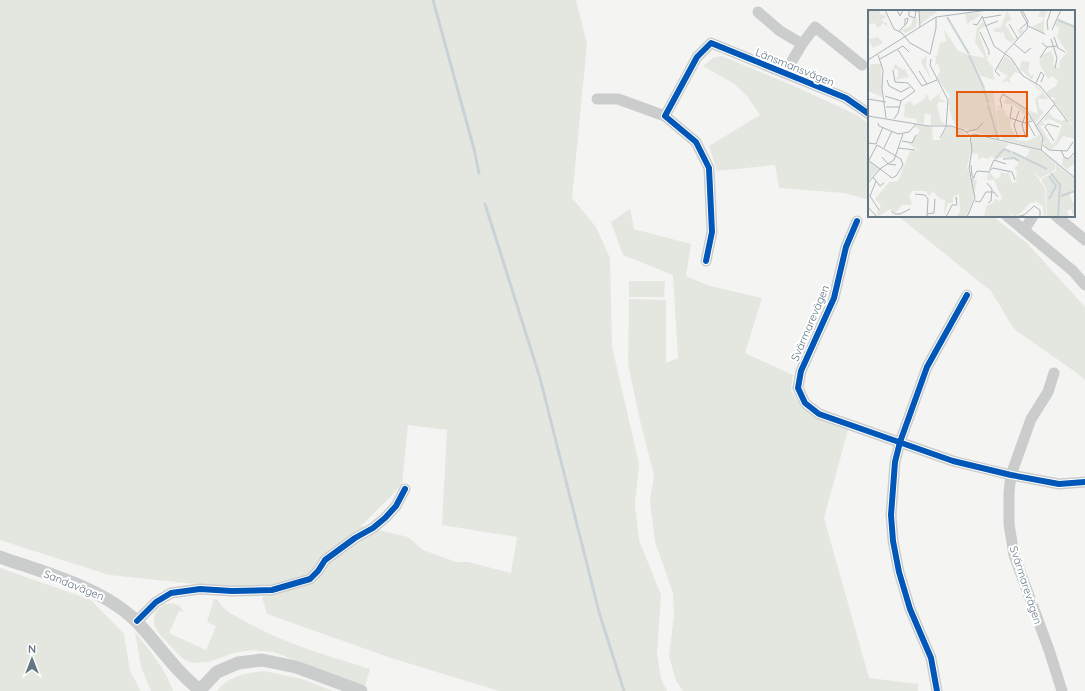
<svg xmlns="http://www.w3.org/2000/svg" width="1085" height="691" viewBox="0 0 1085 691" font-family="Quicksand,sans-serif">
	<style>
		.green { fill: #e4e7e0; fill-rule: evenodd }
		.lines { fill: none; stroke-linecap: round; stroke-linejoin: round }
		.stream { stroke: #c9d3d5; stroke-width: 3 }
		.minor { stroke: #cbcdcd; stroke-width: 11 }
		.tertiary { stroke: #cbcdcd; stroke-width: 13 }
		.cycleway-casing { stroke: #fff; stroke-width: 8 }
		.cycleway { stroke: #0057b8; stroke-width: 6 }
		.labels { text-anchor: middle; stroke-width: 4; stroke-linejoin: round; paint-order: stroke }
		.street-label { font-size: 11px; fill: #637683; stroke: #fff }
		.inset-river { fill: none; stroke: #c9d3d5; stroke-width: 2 }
		.inset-road { fill: none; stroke: #adb7bc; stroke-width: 1 }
		.view { fill: #e8590c; fill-opacity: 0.15; stroke: #e8590c; stroke-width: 2 }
		.inset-edge { fill: none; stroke: #637683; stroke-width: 2 }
	</style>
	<rect width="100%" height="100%" fill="#f4f4f2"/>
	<path class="green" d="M0,0H576L587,44L572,198L596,227L610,258L612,346L639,464L635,504L639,540L661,595L657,653L661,679L667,691H499L391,658L267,614L262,597L305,584L224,587L109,575L0,540ZM408,425L447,430L442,525L517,537L511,573L468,562H456L423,550L408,537L361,526L402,485Z
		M722,56L794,86L857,115L869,124V200L844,193L779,188L775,165L717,171L709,146L760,115L748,97L733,83L703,66L713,58Z
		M630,209L634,229L691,244L686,276L710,286L762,298L745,353L793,375L791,390L801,407L819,419L848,430L824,518L869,678L918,684V691H683L676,681L669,656L674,616L673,593L655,542L650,501L654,475L641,425L628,364L629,299L666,300V363L678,358L673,275L623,255L611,222Z
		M898,216H992L1027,243L1085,307V380L1074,371L1014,329L991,291Z
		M629,281H665L664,297H629Z
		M0,568L91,600L124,634L130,671L141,691H0Z
		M214,599L218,600C223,610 232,614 241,619C281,643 326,655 370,669L365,686L273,652L252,650L234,653L208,662L193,663L183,659L160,635L154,625V617L157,610L164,604C173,603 180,603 183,612L179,611L169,633L206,650L216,626L207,622Z
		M135,632C149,650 166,669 173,691H151L141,667Z
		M264,671L302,679L333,691H217C228,676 247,673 264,671Z"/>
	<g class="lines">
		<path class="stream" d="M433,0L474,149L479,173
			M485,204L540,378L599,612L624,691"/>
		<path class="minor" d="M758,12L780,31L802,44L815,27L862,65
			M785,73L802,44
			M597,99H618L665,116
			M1007,216L1073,271L1085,285
			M1056,216L1085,240
			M857,221L846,247L834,298L801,371L798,388L805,403L819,414L953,461L1011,475L1059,484L1085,482
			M1024,230L1033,216
			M706,261L712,232L709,168L696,142L665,116L697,57L711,43L846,98L869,114
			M1054,373L1048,392L1031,419L1011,475L1009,492V524L1014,555L1049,650L1062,691
			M137,621L156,602L171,593L200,589L232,591L272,590L310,579L318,571L325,560L355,538L373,528L385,518L396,506L405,489
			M937,691L931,658L910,609L899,572L893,541L891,515L895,462L900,442L927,367L967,295"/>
		<path class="tertiary" d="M0,557C45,573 104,588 137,622C159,645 175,671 200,690
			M199,691L217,672L238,663L262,660L296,667L361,691"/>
		<g class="cycleway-casing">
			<path id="cycleway" d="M857,221L846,247L834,298L801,371L798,388L805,403L819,414L953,461L1011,475L1059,484L1085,482
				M706,261L712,232L709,168L696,142L665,116L697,57L711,43L846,98L869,114
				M137,621L156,602L171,593L200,589L232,591L272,590L310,579L318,571L325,560L355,538L373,528L385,518L396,506L405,489
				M937,691L931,658L910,609L899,572L893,541L891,515L895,462L900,442L927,367L967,295"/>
		</g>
		<use href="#cycleway" class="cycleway"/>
	</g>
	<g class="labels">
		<g class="street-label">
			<text transform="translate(795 67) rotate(22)" y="4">Länsmansvägen</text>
			<text transform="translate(810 323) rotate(-67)" y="4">Svärmarevägen</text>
			<text transform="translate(74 585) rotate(22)" y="4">Sandavägen</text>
			<text transform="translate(1026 585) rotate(72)" y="4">Svärmarevägen</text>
		</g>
	</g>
	<g transform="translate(868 10)">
		<rect width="207" height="207" fill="#f4f4f2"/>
		<path d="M0,0H13L12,4L17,5L18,8L14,9L15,12L19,13V17L15,13L10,18L7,13L0,15ZM51,0H68L69,2L52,14ZM173,0H180L176,7V23L164,17L175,11V7H170ZM139,1L144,9L137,14L146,29L152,25L149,19L156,20L159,14L155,23L143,33L137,28L135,21L132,24V22H127L125,19L133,17ZM111,3L113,5L99,14L97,4ZM45,8L50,9L47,18L38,23L32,20L43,16ZM190,9L207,16V119L185,91L188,88L181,87L178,82L188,76L190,70L183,66L180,69L171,53L174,45L183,41L186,49L185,55L191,58L192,50L199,42L189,27L191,18L187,15ZM115,11L117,16L112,19L111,24L120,50L117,48L125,57L126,70L113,66L102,45L117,48L107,32L109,18ZM76,19L90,41L101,45L116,79L118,81L125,80L132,129L87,116L81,99V97L83,98L80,93L82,86L69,68L72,60L70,54L67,55L68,47H63L69,46L72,33L78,31ZM9,26L15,33L5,38L1,29L8,28ZM59,46L58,55L64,71L54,54L53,50ZM138,46L148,54L146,57L149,58L155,65L147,62L141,69L143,74L139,71L133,73L140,66L129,59ZM153,51L162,52L160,61L163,66L166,64L164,70L152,59ZM2,54H13L14,87L0,81ZM27,54L35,60L37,59L41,67L26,70L30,67V59H25ZM161,70L170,77L181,89H170L171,97L176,103L167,113L160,100L170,104L167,89L174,83ZM75,80L71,84L72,89L79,92H71L69,96L73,111L77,115H63V105L60,104H57L56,114L49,113V109L36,107L37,94L42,91L46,96L57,88L58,83L62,91ZM135,85L155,97L164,110L160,111V108L146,95L135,93L138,89ZM129,95L138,101L137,104L143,109L142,115L149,130L159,131L168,127L170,125L166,115L174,130L172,139L135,130L132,124L129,105V100L132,99L129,98ZM180,102L186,108L194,111L197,109L207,119V129L195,126L189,135L182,140L178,138L169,116L174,111L178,115L172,116L184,135L189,129L194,115L182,109L175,111ZM49,114L64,117L65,130H72L80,116L95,120L101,130L104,125H108L141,134L126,148L122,146L121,149L114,147L111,150L110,144L102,143L99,158L104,170H109L105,190L98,207H88L92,202L91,184L85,187V193H80L76,206L77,190L72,189L65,181L61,186L58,181H44L41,186L44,194L42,195H34L27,203L22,199L11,206L8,203L13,196L7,189L21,172L30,171L42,141L50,140L42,135L52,120L47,117ZM151,136L173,141L188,152L187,160L172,168L165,160L177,179L178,207H176L175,196L168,192L162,193L155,201L158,203L155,201L147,207L138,200L145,207H116L118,196L125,193L127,189L132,191L134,188L126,170H119L120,162H122L127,169L133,167L132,162L139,164L140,161L144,173L148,172L149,161L146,158L150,155L151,150L141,147L128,148L136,140L158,147L162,140ZM205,146L207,154L200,158L201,161L194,155L195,147L200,149ZM0,150L12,158L1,170H0ZM188,153L207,169V180L201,182L204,191L207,193V205L204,204V200H199L201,207H179L178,179L173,169L188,161Z" fill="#e4e7e0"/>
		<path class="inset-river" d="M79,7L101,44M190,10L207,17M101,45L116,78M116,79L120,93M120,95L130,129M144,142L179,159M127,149L136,139L143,142M135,149L146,148L151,151M183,163L192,175L190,207M193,186L207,181M181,189L188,176L181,166"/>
		<path class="inset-road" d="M17,0L26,19M29,0L32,6L35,0M31,0L51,1M41,0V6L47,8L48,1M51,0L52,17M152,0L159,13L152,19M114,6L126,36L143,48L155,66L172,76L187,94L168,116L175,128L173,140M115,8L133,5M105,14L109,15L114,7M141,14L150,29M117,16L130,11M160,16L177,24M26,19L34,23L42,33L62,44L68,18V7M180,20L179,12L183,0M184,20L193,0M31,21L39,13L40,8L37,9V15M112,22L121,41V45M186,27L190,38L197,42M183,29L189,48L187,58M145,33L157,43L163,38M174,33L179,37L189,36M30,40L54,76L69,70M137,43L159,19L160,11L154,0M10,45L15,60L14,78L18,108M172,48L179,37M12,49L35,36L41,42M63,49L62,55L80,90L78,117L72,128M0,50L68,7L120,0M25,60L27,72L40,73L47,81L33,91L30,103L26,109M51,61L59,74M130,64L132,66L127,61L137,44M19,70L21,76L33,82L42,77M168,73L173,62L176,65L173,72M17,86L33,91M0,89L18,92M187,95L200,112M144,96L142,108L157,113L164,111M18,97H31M134,98L132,89L135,84L158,99L168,116M0,106L60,116H83L96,120L102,126M157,106L154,115L158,128M10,113L11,116L30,124L41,122L48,114M160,113L167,126M98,122L109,119L115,113M102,126L106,124L173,140L207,168M150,128L146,115L151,101M34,131L44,133L48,125M186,131L177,117L180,114L191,117M0,133L8,134L15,117M175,135L181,140L199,141L205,132M16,138L24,121M30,138L47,140M193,140L196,147L200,149L207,142M14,147L20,154L28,155M0,150L24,168L28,166L35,155L33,149L9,135L1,150M103,155L104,166L107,168M122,159L126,150L138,154M5,167L12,176L16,173M104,170L109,161L120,162L125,158L144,162L147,170M8,171L2,186L11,200M0,173L13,158L26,150L35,124M119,173L124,179L123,191L120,193M47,184L57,185L60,189L59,206M107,191L112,192L118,182H126L130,187M0,197L9,207M23,201L27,204H32L42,199M59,204L66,203L67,189M78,207L84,195H89L88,187L89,189M99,207L107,188L101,158L104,140L102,126M148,207L156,205L166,196L172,200V207"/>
		<path class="view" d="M89,82H159V126H89Z"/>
		<rect width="207" height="207" class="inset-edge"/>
	</g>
	<g transform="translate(32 659)" stroke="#ffffff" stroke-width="3" paint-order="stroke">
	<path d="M0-3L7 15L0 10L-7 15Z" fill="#637683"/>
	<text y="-6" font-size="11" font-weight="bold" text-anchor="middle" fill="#637683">N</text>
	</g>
</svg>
